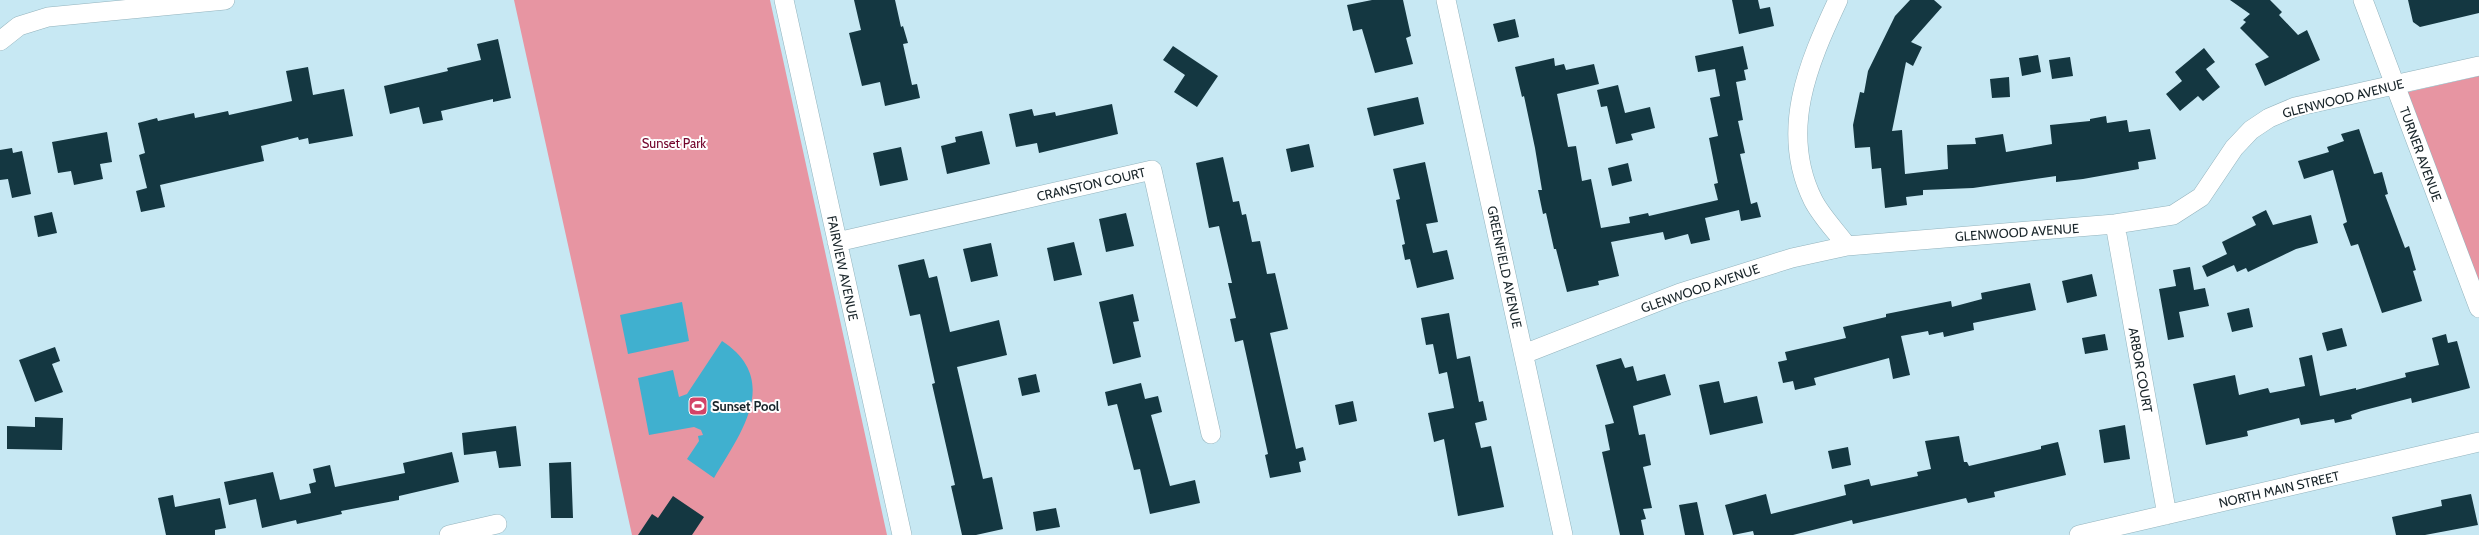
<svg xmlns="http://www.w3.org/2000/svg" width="2479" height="535" viewBox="0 0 2479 535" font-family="Cabin,sans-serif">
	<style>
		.green { fill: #e795a2 }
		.water { fill: #40b0cf }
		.building { fill: #143741 }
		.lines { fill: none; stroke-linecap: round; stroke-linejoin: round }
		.minor-casing { stroke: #93b3bd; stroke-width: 20 }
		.minor { stroke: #fff; stroke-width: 19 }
		.labels { text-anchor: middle; stroke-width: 4; stroke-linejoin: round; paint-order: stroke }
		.street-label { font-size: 13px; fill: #19252a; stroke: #fff }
		.park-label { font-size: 13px; fill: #73052c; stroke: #fff }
		.poi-label { font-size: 13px; font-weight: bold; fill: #19252a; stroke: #fff; text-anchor: start }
	</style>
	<rect width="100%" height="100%" fill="#c7e8f3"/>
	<path class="green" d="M514,0H770L887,535H632Z
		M2479,76V290L2404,93Z"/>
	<path class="water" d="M682,302L689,341L628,354L620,315Z
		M722,341C782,380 740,434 714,478L687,459L699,441L698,436L703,435L701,430L694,427L649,435L638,378L673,370L679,397L687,394Z"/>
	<path class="building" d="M854,0H895L901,27L903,26L908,43L903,44L912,85L917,84L920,98L885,106L880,82L862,86L849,33L861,30Z
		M1372,0H1403L1411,36L1406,38L1413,64L1375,73L1362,29L1353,31L1347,5Z
		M1732,0H1758L1760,9L1770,7L1774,26L1739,34Z
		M1910,0H1934L1942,7L1911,42L1922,47L1913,66L1906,62L1892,131L1902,130L1905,174L1948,169L1947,145L1976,144L1975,138L2003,134L2006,152L2052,144L2050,125L2090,121V119L2106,116L2107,123L2127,120L2129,132L2150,129L2156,159L2138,162L2139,169L2083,179L2056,182V176L1973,188L1923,190V195L1906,197L1907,205L1885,208L1881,168L1872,169L1870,147L1855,148L1853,125L1860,92L1864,93L1868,71L1895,16Z
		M2230,0H2270L2282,12L2279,15L2298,35L2307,30L2320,60L2265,86L2255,64L2269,57L2240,28L2246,22L2243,20L2250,14Z
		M2408,0H2479V13L2420,27L2413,22Z
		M1515,19L1519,37L1498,42L1493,24Z
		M498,39L511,98L493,102V99L441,111L443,120L423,124L419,107L390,114L384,86L448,71L447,68L481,60L477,44Z
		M1173,46L1218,76L1197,107L1174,92L1185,75L1163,60Z
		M1743,46L1748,69L1744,70L1746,80L1736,82L1743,120L1738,121L1745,153L1740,154L1751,204L1757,202L1761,217L1741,221L1739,210L1705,218L1710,240L1691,244L1688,234L1665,240L1663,232L1611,242L1619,276L1598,281L1599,285L1567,292L1556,249H1554L1546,213L1543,214L1538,190H1542L1535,148L1524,96L1522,97L1515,67L1554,58L1555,66L1564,64L1566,70L1594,64L1599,84L1557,94L1568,147L1576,146L1582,181L1591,179L1601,228L1630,223L1629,217L1648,213L1649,216L1718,200L1714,184L1718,183L1709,138L1718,136L1710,98L1720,96L1715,69L1698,72L1695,56Z
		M2204,48L2215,62L2206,69L2220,87L2203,101L2198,96L2180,111L2166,94L2182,81L2175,72Z
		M2038,55L2041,72L2022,76L2019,58Z
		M2070,57L2073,76L2052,79L2049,60Z
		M308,67L313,95L344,89L353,136L309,144L308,138L299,140L298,137L261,146L264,161L160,185L165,207L141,212L136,191L147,188L139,155L145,153L138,123L157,118L158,121L194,113L195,118L228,111L229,115L292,101L286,71Z
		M2009,77L2010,97L1992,98L1990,79Z
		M1618,85L1625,113L1650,107L1655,128L1631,134L1633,140L1616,144L1607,106L1601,107L1597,90Z
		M1418,97L1424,124L1374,136L1367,108Z
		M1112,104L1118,134L1039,153L1037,143L1016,147L1009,114L1032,109L1034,116L1055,112L1056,116Z
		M2359,129L2374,174L2382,172L2388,194L2385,195L2405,248L2409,246L2416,270L2413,271L2422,301L2382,313L2358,244L2351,246L2343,224L2347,222L2333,170L2304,179L2298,161L2329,152L2327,147L2344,141L2341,134Z
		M982,131L990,164L947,174L941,146L956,142L955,137Z
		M107,132L112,162L100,164L103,179L74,185L71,171L58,173L52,142Z
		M1309,144L1314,167L1291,172L1286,149Z
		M901,147L908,180L880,186L873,153Z
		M12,148L13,153L22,151L31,194L12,198L8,179L0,180V150Z
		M1223,157L1233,202L1239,201L1242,215L1246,214L1252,242L1260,241L1267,274L1275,273L1288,329L1270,333L1296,449L1303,447L1306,460L1299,462L1301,472L1270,478L1265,455L1268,454L1243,340L1235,342L1230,319L1236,318L1228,283H1232L1219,226L1209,228L1196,163Z
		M1425,162L1438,222L1426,224L1433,253L1447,250L1454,279L1417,288L1410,259L1405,260L1402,245L1405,244L1396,200L1400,199L1393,169Z
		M1628,163L1632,181L1612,186L1608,168Z
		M2266,210L2273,225L2311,215L2318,243L2296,249L2248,272L2246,268L2237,272L2234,265L2207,277L2202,266L2227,254L2222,242L2256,225L2252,217Z
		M52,212L57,233L38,237L34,216Z
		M1126,213L1134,246L1106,252L1099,219Z
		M1074,242L1082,275L1054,281L1047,248Z
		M991,243L998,276L971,282L963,249Z
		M924,259L929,278L937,276L950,332L999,320L1007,355L957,367L983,479L992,477L1003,529L976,535H962L951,486L955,485L932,384L935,383L920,314L910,316L898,265Z
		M2190,267L2194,290L2205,288L2209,306L2179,312L2184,337L2168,340L2159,289L2176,286L2173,270Z
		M2092,274L2097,296L2067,303L2062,281Z
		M2030,283L2036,310L1973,323L1974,330L1944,337L1943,332L1929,335L1928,331L1901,336L1910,375L1893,379L1889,358L1814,378L1816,385L1795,390L1793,381L1783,383L1778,362L1787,360L1785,352L1846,338L1843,327L1886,317V314L1951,301L1952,307L1982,299L1981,293Z
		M1133,294L1139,321L1133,322L1141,357L1113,364L1099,302Z
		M2249,308L2253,327L2232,332L2227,313Z
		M1449,313L1457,359L1470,356L1479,402L1483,401L1487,420L1475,423L1481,448L1491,446L1504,507L1458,516L1444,439L1434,442L1428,413L1454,408L1447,372L1439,374L1433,344L1426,345L1421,318Z
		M2342,328L2347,346L2327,351L2322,333Z
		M2105,334L2108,350L2085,354L2082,338Z
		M2446,334L2448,343L2457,341L2470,388L2412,403L2411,398L2361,411L2351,415L2352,419L2335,423L2334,419L2301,425L2299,418L2247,431L2248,436L2206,445L2193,384L2235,375L2239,395L2268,388L2270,393L2305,386L2299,358L2312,355L2320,396L2356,388V390L2406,377L2405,373L2439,365L2432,338Z
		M55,347L60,361L52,364L63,392L35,402L19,360Z
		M1621,358L1625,368L1633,366L1637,381L1665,374L1671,395L1633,406L1639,435L1645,434L1651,465L1643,467L1652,508L1643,509L1646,519L1641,520L1644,535H1620L1602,452L1610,450L1605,425L1614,423L1596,365Z
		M1036,374L1040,392L1022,396L1018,378Z
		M1719,381L1724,403L1757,396L1763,423L1710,435L1699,385Z
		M1141,383L1145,399L1158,396L1162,412L1151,415L1170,486L1195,480L1200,503L1150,514L1140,469L1134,470L1117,404L1108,406L1105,392Z
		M1353,401L1357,421L1339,425L1335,405Z
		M35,417L63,418L62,450L7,449V426L35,427Z
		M2125,425L2130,459L2104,463L2099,430Z
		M516,426L521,466L499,468L496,451L464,455L462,433Z
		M1959,436L1964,462H1967L1969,466L2041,449V446L2058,442L2066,475L1994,492L1995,497L1968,503L1966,498L1853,524L1852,520L1793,535H1754L1753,531L1733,535L1725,505L1766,494L1771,514L1846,495L1844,485L1869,479L1871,486L1918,476L1917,472L1931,469L1925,441Z
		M1848,447L1851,465L1832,469L1828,451Z
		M452,452L459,482L399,496V500L341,511L342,514L297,524L296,520L262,528L256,499L229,505L224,482L273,472L280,500L311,493L309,484L316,482L313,469L330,465L335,487L405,473L403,463Z
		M571,462L573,518H551L549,463Z
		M2471,494L2478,525L2425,535H2396L2392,517L2442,506L2441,500Z
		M173,495L175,507L220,498L226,528L215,530V535H166L158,498Z
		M673,496L704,517L692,535H638L652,514L658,518Z
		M1697,502L1704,535H1685L1679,505Z
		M1056,508L1060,527L1036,531L1033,512Z"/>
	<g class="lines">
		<g class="minor-casing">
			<path id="minor" d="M784,0L902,535
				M1446,0L1563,535
				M1838,0C1808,64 1779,131 1813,200C1821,216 1836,231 1847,246
				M2363,0L2479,308
				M0,41L19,26L48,17L225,0
				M2115,224L2167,515
				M837,242L1152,170L1211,434
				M1524,354L1680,293L1792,258L1847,246L2115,224L2173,215L2201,197L2234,148L2251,130L2269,118L2295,107L2479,66
				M449,535L497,524
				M2079,535L2479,442"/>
		</g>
		<use href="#minor" class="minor"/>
	</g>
	<defs>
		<g id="stadium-square" transform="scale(1)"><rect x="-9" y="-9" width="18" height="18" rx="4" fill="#d34468" stroke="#fff"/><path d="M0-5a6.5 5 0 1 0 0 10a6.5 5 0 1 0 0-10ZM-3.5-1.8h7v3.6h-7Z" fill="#fff"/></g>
	</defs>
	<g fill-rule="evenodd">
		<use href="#stadium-square" x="698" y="406"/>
	</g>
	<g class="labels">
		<g class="street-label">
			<text transform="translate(2343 98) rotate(-14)" y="5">GLENWOOD AVENUE</text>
			<text transform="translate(2421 154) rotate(70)" y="5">TURNER AVENUE</text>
			<text transform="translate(1091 184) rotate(-13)" y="5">CRANSTON COURT</text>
			<text transform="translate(2017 232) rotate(-4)" y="5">GLENWOOD AVENUE</text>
			<text transform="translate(1505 267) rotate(78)" y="5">GREENFIELD AVENUE</text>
			<text transform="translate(843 268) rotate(78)" y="5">FAIRVIEW AVENUE</text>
			<text transform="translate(1700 288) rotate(-19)" y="5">GLENWOOD AVENUE</text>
			<text transform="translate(2141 370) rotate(80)" y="5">ARBOR COURT</text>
			<text transform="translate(2279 489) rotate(-13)" y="5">NORTH MAIN STREET</text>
		</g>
		<g class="park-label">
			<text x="674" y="148">Sunset Park</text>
		</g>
		<g class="poi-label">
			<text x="712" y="411">Sunset Pool</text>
		</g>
	</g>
</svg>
